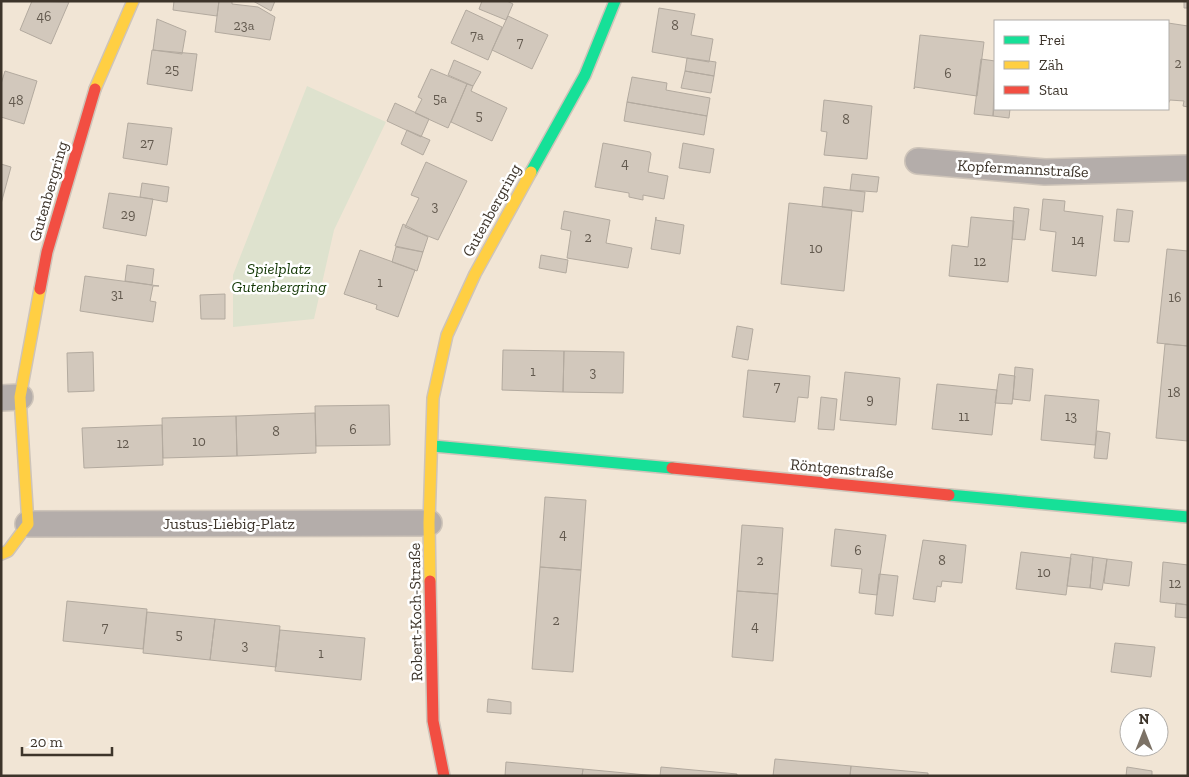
<svg xmlns="http://www.w3.org/2000/svg" width="1189" height="777" viewBox="0 0 1189 777" font-family="'Zilla Slab',serif">
	<style>
		.green { fill: #dee2ce }
		.building { fill: #d2c8bc; stroke: #b3aa9f }
		.lines { fill: none; stroke-linecap: round; stroke-linejoin: round }
		.street-casing { stroke: #cec4b9; stroke-width: 28 }
		.fast-casing { stroke: #cec4b9; stroke-width: 14 }
		.slow-casing { stroke: #cec4b9; stroke-width: 14 }
		.jam-casing { stroke: #cec4b9; stroke-width: 14 }
		.street { stroke: #b4adaa; stroke-width: 25 }
		.fast { stroke: #16e098; stroke-width: 11 }
		.slow { stroke: #ffcf43; stroke-width: 11 }
		.jam { stroke: #f24e42; stroke-width: 11 }
		.labels { text-anchor: middle; stroke-width: 5; stroke-linejoin: round; paint-order: stroke }
		.number-label { font-size: 14px; fill: #62594e }
		.street-label { font-size: 16px; fill: #3d342a; stroke: #fff }
		.park-label { font-size: 16px; font-style: italic; fill: #133805; stroke: #fff }
	</style>
	<rect width="100%" height="100%" fill="#f1e5d5"/>
	<path class="green" d="M307,86L386,122L334,230L314,319L233,327V275Z"/>
	<path class="building" d="M32,1L69,2L51,44L20,30Z
		M174,1H219L217,16L173,10Z
		M219,1H232V4L258,7L275,17L270,40L215,32Z
		M253,1H275L271,11Z
		M482,1H507L513,4L506,20L479,9Z
		M1184,1H1188V8H1184Z
		M659,8L695,14L691,35L713,39L709,62L652,52Z
		M466,10L502,27L488,60L451,43Z
		M508,16L548,35L532,69L492,50Z
		M157,19L186,31L182,54L153,50Z
		M1168,23L1188,26V107L1183,106L1184,101L1170,100L1168,104Z
		M920,35L984,42L977,96L915,87L914,89Z
		M152,50L197,54L192,91L147,84Z
		M687,58L716,62L714,76L685,71Z
		M981,59L995,61L993,116L974,114Z
		M454,60L481,72L473,86L448,75Z
		M431,69L467,84L448,128L415,113L422,99L418,97Z
		M5,71L37,81L24,124L1,117V84Z
		M685,71L714,76L711,93L681,88Z
		M632,77L667,83L666,90L710,98L707,116L627,102Z
		M467,84L473,86L471,91L507,108L492,141L451,122Z
		M995,99V109H1010L1009,118L993,116Z
		M824,100L872,106L867,159L824,155L827,132L821,131Z
		M627,102L707,116L704,135L624,121Z
		M395,103L429,119L421,137L387,121Z
		M128,123L172,128L167,165L123,158Z
		M407,130L430,140L423,155L401,144Z
		M603,143L650,152L651,154L648,172L668,176L664,199L643,195V200L629,197V193L595,187Z
		M683,143L714,149L710,173L679,168Z
		M426,162L467,181L438,240L405,227L419,198L411,195Z
		M1,164L11,167L1,204Z
		M852,174L879,177L877,192L850,190Z
		M142,183L169,187L167,202L140,197Z
		M824,187L865,192L863,212L822,207Z
		M109,193L153,199L146,236L103,228Z
		M1043,199L1065,201L1064,211L1103,216L1096,276L1052,271L1056,232L1040,230Z
		M789,203L852,210L844,291L781,284Z
		M1014,207L1029,209L1025,240L1012,239Z
		M1117,209L1133,211L1129,242L1114,241Z
		M564,211L610,220L606,243L632,248L628,268L567,258L571,231L561,229Z
		M656,217V220L684,225L680,254L651,249Z
		M971,217L1014,221L1008,282L949,276L952,245L968,247Z
		M403,224L428,237L423,252L395,246Z
		M396,247L423,252L417,271L392,262Z
		M1167,249L1188,251V346L1157,343Z
		M360,250L415,270L398,317L376,309L377,305L344,294Z
		M541,255L568,260L566,273L539,268Z
		M127,265L154,269L152,285L125,281Z
		M85,276L159,286H153L150,301L156,302L153,322L80,311Z
		M225,294V319H201L200,295Z
		M737,326L753,329L748,360L732,357Z
		M1165,344L1188,346V441L1156,438Z
		M503,350L564,351L563,392L502,390Z
		M564,351L624,352L623,393L563,392Z
		M93,352L94,391L68,392L67,353Z
		M1015,367L1033,369L1030,401L1013,399Z
		M748,370L810,376L808,398L798,397L795,422L743,417Z
		M845,372L900,378L896,425L840,420Z
		M999,374L1015,376L1012,404L995,403Z
		M937,384L997,390L992,435L932,429Z
		M1045,395L1099,400L1095,445L1041,440Z
		M821,397L837,399L834,430L818,429Z
		M389,405L390,445L316,446L315,406Z
		M315,413L316,453L237,456L236,416Z
		M236,416L237,456L163,458L162,418Z
		M162,425L163,465L84,468L82,428Z
		M1097,431L1110,433L1107,459L1094,458Z
		M545,497L586,500L581,570L540,567Z
		M742,525L783,528L778,594L737,591Z
		M835,529L886,535L877,595L859,593L862,569L831,566Z
		M923,540L966,545L962,583L942,581L941,587L937,586L935,602L913,599Z
		M1021,552L1071,558L1066,595L1016,589Z
		M1071,554L1093,557L1090,588L1067,586Z
		M1093,557L1107,559L1102,590L1090,588Z
		M1107,559L1132,562L1129,586L1104,583Z
		M1163,562L1188,565V605L1160,602Z
		M540,567L581,570L573,672L532,669Z
		M879,574L898,576L893,616L875,614Z
		M737,591L778,594L773,661L732,657Z
		M67,601L147,609L143,649L63,641Z
		M1176,603L1188,605V618L1175,617Z
		M147,612L215,619L210,660L143,653Z
		M215,619L280,626L276,667L210,660Z
		M280,630L365,638L361,680L275,671Z
		M1115,643L1155,647L1151,677L1111,672Z
		M488,699L511,702V714L487,712Z
		M775,759L851,766L850,776H773Z
		M506,762L583,769L582,776H505Z
		M851,766L928,773V776H850Z
		M661,767L737,774V776H660Z
		M1127,767L1152,771V776H1126Z
		M583,769L657,776H582Z"/>
	<g class="lines">
		<g class="street-casing">
			<path id="street" d="M918,161L1045,172L1188,168
				M1,398L20,397
				M28,524L429,523"/>
		</g>
		<g class="fast-casing">
			<path id="fast" d="M531,172L585,75L615,1
				M433,446L672,468
				M949,495L1188,517"/>
		</g>
		<g class="slow-casing">
			<path id="slow" d="M95,89L133,1
				M1,554L8,551L28,524L20,397L40,289
				M430,581L429,523L433,398L447,335L475,274L531,172"/>
		</g>
		<g class="jam-casing">
			<path id="jam" d="M40,289L47,252L95,89
				M672,468L949,495
				M430,581L433,721L444,776"/>
		</g>
		<use href="#street" class="street"/>
		<use href="#fast" class="fast"/>
		<use href="#slow" class="slow"/>
		<use href="#jam" class="jam"/>
	</g>
	<g class="labels">
		<g class="number-label">
			<text x="44" y="21">46</text>
			<text x="244" y="30">23a</text>
			<text x="675" y="30">8</text>
			<text x="477" y="40">7a</text>
			<text x="520" y="47">7</text>
			<text x="1178" y="68">2</text>
			<text x="172" y="74">25</text>
			<text x="948" y="78">6</text>
			<text x="440" y="103">5a</text>
			<text x="16" y="105">48</text>
			<text x="479" y="120">5</text>
			<text x="846" y="124">8</text>
			<text x="147" y="148">27</text>
			<text x="625" y="168">4</text>
			<text x="435" y="211">3</text>
			<text x="128" y="219">29</text>
			<text x="588" y="242">2</text>
			<text x="1078" y="245">14</text>
			<text x="816" y="253">10</text>
			<text x="980" y="266">12</text>
			<text x="380" y="287">1</text>
			<text x="117" y="299">31</text>
			<text x="1175" y="302">16</text>
			<text x="533" y="376">1</text>
			<text x="593" y="377">3</text>
			<text x="777" y="391">7</text>
			<text x="1174" y="397">18</text>
			<text x="870" y="404">9</text>
			<text x="964" y="421">11</text>
			<text x="1071" y="421">13</text>
			<text x="353" y="434">6</text>
			<text x="276" y="436">8</text>
			<text x="199" y="446">10</text>
			<text x="123" y="448">12</text>
			<text x="563" y="539">4</text>
			<text x="858" y="555">6</text>
			<text x="760" y="565">2</text>
			<text x="942" y="565">8</text>
			<text x="1044" y="577">10</text>
			<text x="1175" y="588">12</text>
			<text x="556" y="625">2</text>
			<text x="755" y="631">4</text>
			<text x="105" y="632">7</text>
			<text x="179" y="639">5</text>
			<text x="245" y="650">3</text>
			<text x="321" y="658">1</text>
		</g>
		<g class="street-label">
			<text transform="translate(1023 168) rotate(3)" y="6">Kopfermannstraße</text>
			<text transform="translate(48 191) rotate(-74)" y="6">Gutenbergring</text>
			<text transform="translate(491 210) rotate(-61)" y="6">Gutenbergring</text>
			<text transform="translate(842 468) rotate(5)" y="6">Röntgenstraße</text>
			<text x="229" y="529">Justus-Liebig-Platz</text>
			<text transform="translate(415 612) rotate(-91)" y="6">Robert-Koch-Straße</text>
		</g>
		<g class="park-label">
			<text x="279" y="274">Spielplatz<tspan x="279" dy="18">Gutenbergring</tspan></text>
		</g>
	</g>
	<rect width="1189" height="777" fill="none" stroke="#3d342a" stroke-width="5"/>
	<rect x="994" y="20" width="175" height="90" fill="#ffffff" stroke="#b1aeaa"/>
	<rect x="1004" y="36" width="25" height="8" fill="#16e098" stroke="#b1aeaa"/>
	<text x="1039" y="45" font-size="15" fill="#3d342a">Frei</text>
	<rect x="1004" y="61" width="25" height="8" fill="#ffcf43" stroke="#b1aeaa"/>
	<text x="1039" y="70" font-size="15" fill="#3d342a">Zäh</text>
	<rect x="1004" y="86" width="25" height="8" fill="#f24e42" stroke="#b1aeaa"/>
	<text x="1039" y="95" font-size="15" fill="#3d342a">Stau</text>
	<g transform="translate(1144 732)"><circle r="24" fill="#ffffff" stroke="#b1aeaa"/>
	<path d="M0-4L9 19L0 12L-9 19Z" fill="#7c7266"/>
	<text y="-8" font-size="14" font-weight="bold" text-anchor="middle" fill="#3d342a">N</text>
	</g>
	<path d="M22 747v8h90v-8" fill="none" stroke="#3d342a" stroke-width="2.5"/>
	<text x="30" y="747" font-size="15" fill="#3d342a" stroke="#ffffff" stroke-width="4" paint-order="stroke">20 m</text>
</svg>
